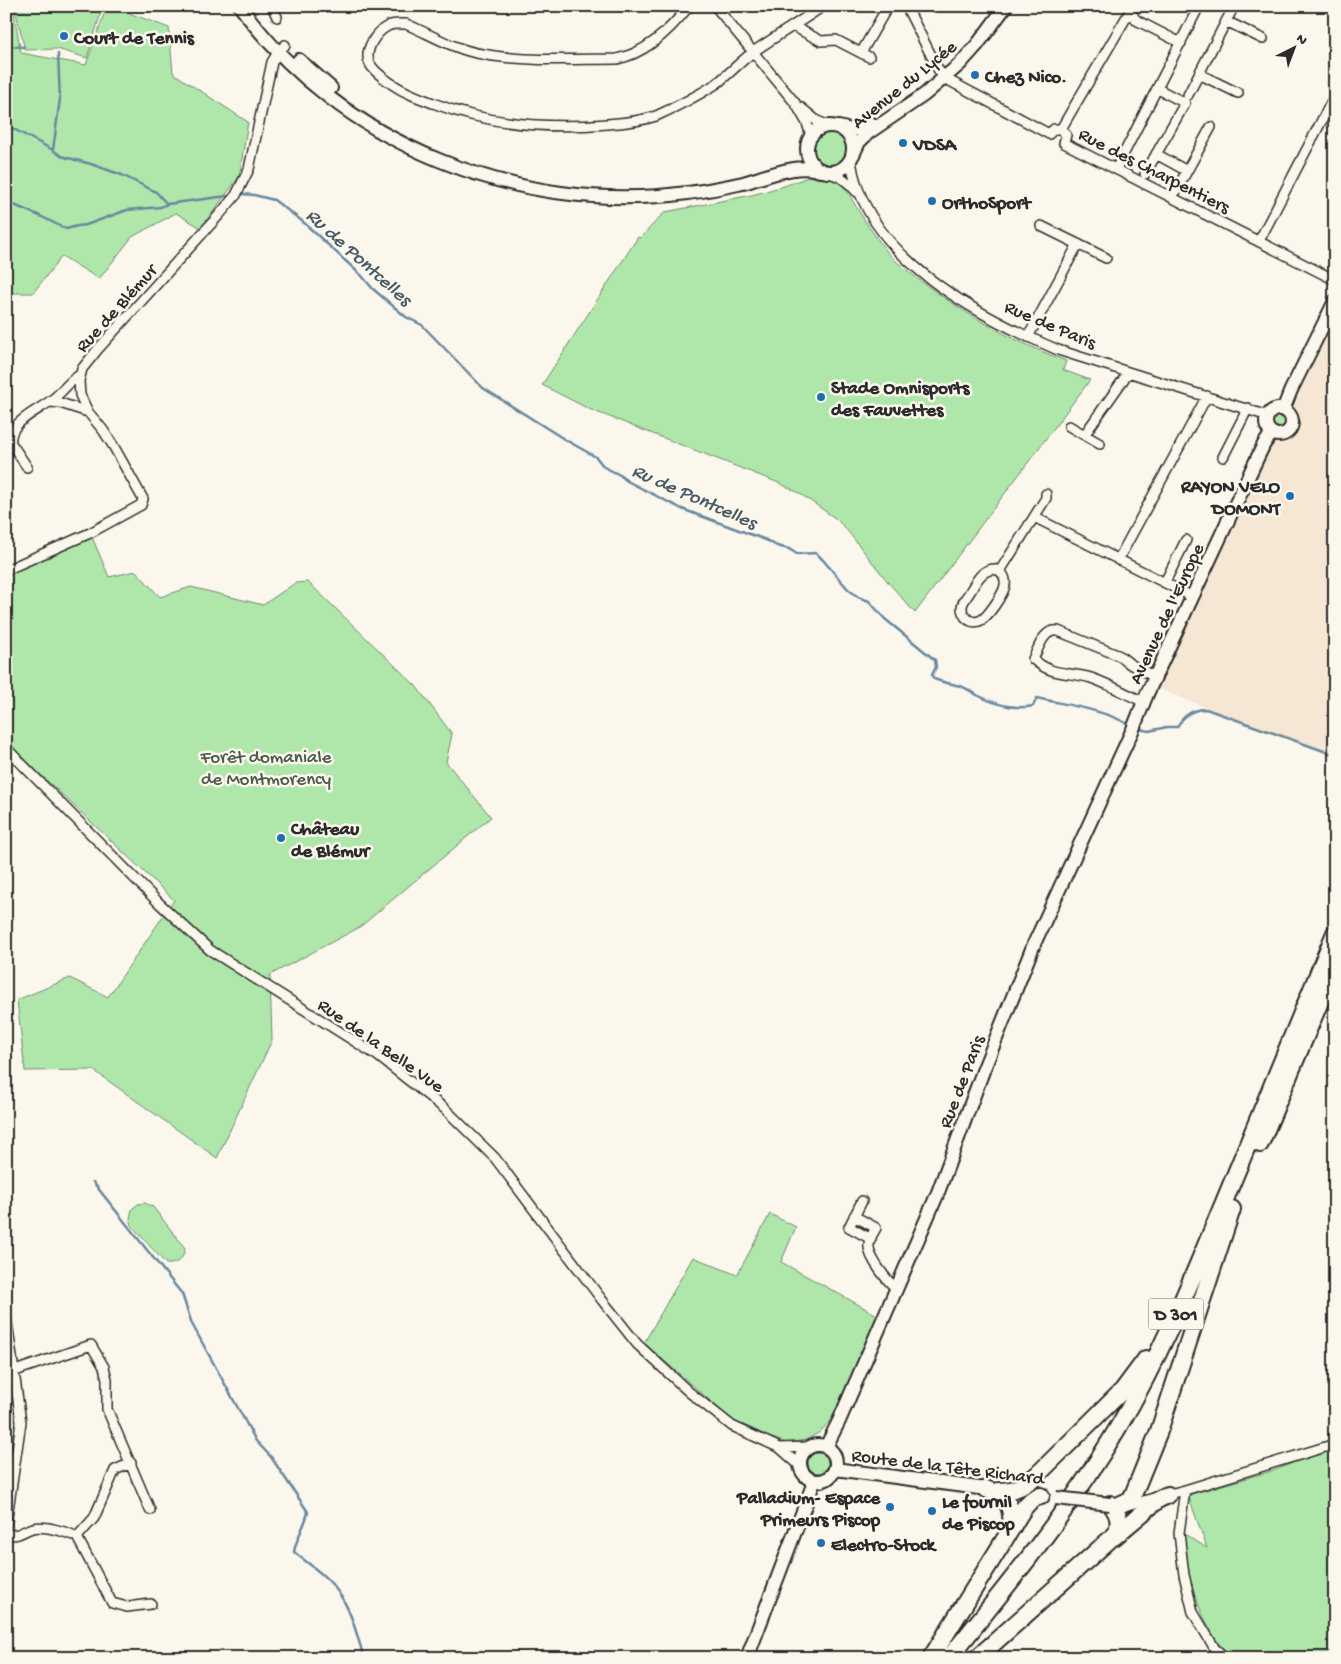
<svg xmlns="http://www.w3.org/2000/svg" width="1341" height="1664" viewBox="0 0 1341 1664" font-family="'Gochi Hand',sans-serif">
	<style>
		.built { fill: #f6e6d4 }
		.green { fill: #afe7ab; stroke: #6d896b }
		.lines { fill: none; stroke-linecap: round; stroke-linejoin: round }
		.stream { stroke: #67879f; stroke-width: 2.5 }
		.street-casing { stroke: #2b2b2b; stroke-width: 12 }
		.secondary-casing { stroke: #2b2b2b; stroke-width: 16 }
		.highway-casing { stroke: #2b2b2b; stroke-width: 20 }
		.street { stroke: #fbf7ec; stroke-width: 9 }
		.secondary { stroke: #fbf7ec; stroke-width: 12 }
		.highway { stroke: #fbf7ec; stroke-width: 16 }
		.secondary-bridge-casing { stroke: #2b2b2b; stroke-width: 16; stroke-linecap: butt }
		.secondary-bridge { stroke: #fbf7ec; stroke-width: 12 }
		.poi-dot { fill: #1f6fb2; stroke: #fbf7ec; stroke-width: 2 }
		.labels { text-anchor: middle; stroke-width: 5; stroke-linejoin: round; paint-order: stroke }
		.shield { fill: #fbf7ec; stroke: #696865; stroke-width: 1 }
		.shield-label { font-size: 18px; font-weight: bold; fill: #2b2b2b }
		.poi-label { font-size: 19px; font-weight: bold; fill: #2b2b2b; stroke: #fbf7ec; text-anchor: start }
		.street-label { font-size: 19px; fill: #2b2b2b; stroke: #fbf7ec }
		.park-label { font-size: 19px; fill: #4c5a4b; stroke: #fbf7ec }
		.water-label { font-size: 20px; font-style: italic; fill: #495965; stroke: #fbf7ec }
	</style>
	<rect width="100%" height="100%" fill="#fbf7ec"/>
	<filter id="ink" filterUnits="userSpaceOnUse"><feTurbulence type="fractalNoise" baseFrequency=".02" numOctaves="2"/><feDisplacementMap in="SourceGraphic" scale="10" xChannelSelector="R" yChannelSelector="G"/><feConvolveMatrix kernelMatrix="1 2 1 2 8 2 1 2 1" color-interpolation-filters="sRGB"/></filter>
	<g filter="url(#ink)">
		<path class="built" d="M1335,303V757L1156,688L1276,422Z"/>
		<path class="green" d="M32,6H103L87,58L57,49L25,50L15,9Z
			M107,6H110L169,28L173,73L248,122L239,177L201,228L176,213L132,237L99,279L62,256L33,293H6V11L14,13L21,53L86,65Z
			M813 149a18 18 0 1 1 36 0a18 18 0 1 1-36 0Z
			M816,174L839,178C855,204 870,232 890,255C900,266 913,275 925,284C969,317 1015,342 1066,361L1063,370L1090,380L915,613L888,582L846,529L835,518L799,493L779,483L589,409L542,385L638,237L640,238L665,212L752,195L784,186Z
			M1273 422a7 7 0 1 1 14 0a7 7 0 1 1-14 0Z
			M92,537L109,577L136,571L160,597L191,587L263,605L295,583L308,582L416,686L452,734L446,762L491,817L360,927L270,975L272,1040L217,1158L93,1070L25,1071L17,1000L70,978L108,997L174,900L6,742V575Z
			M145,1203L153,1207L185,1248C184,1259 177,1265 166,1264L132,1226L130,1219L132,1209L138,1204Z
			M770,1214L796,1227L781,1262L879,1316L833,1418L820,1432L806,1440L787,1443L763,1435L732,1420L644,1343L693,1257L737,1275Z
			M6,1357L16,1420L6,1480Z
			M1335,1446V1658H1232C1214,1645 1194,1598 1189,1576C1186,1562 1184,1547 1183,1533L1207,1548L1188,1495L1275,1470Z
			M808 1463a10 10 0 1 1 20 0a10 10 0 1 1-20 0Z"/>
		<g class="lines">
			<path class="stream" d="M6,46L24,47
				M58,54L60,99L53,150L61,156L91,164L122,175L156,192L167,204L227,196
				M6,125L53,150
				M242,194L254,195L274,200L302,221L362,276L373,289L406,317L422,325L483,388L564,439L596,457L604,467L620,475L627,481L682,509L766,540L777,546L789,549L797,554L816,553L823,560L848,589L858,597L869,601L885,619L935,660L936,667L932,675L934,679C941,682 948,683 956,685C963,686 971,691 977,695C994,704 1014,710 1033,706L1037,698C1067,705 1101,709 1128,724
				M14,205L40,216L66,229L77,226L86,225L127,210L161,207L167,204
				M1139,729L1149,731L1167,727H1177C1183,716 1193,709 1206,709L1335,755
				M93,1182L182,1294L192,1324L256,1441L271,1457L308,1512C305,1526 296,1538 294,1552C309,1564 327,1576 338,1592C352,1611 357,1636 364,1658"/>
			<g class="street-casing">
				<path id="street" d="M272,6L277,17
					M689,6C671,29 647,53 617,59C575,59 523,62 482,54C455,50 430,34 406,24C400,24 393,23 388,26C376,32 363,51 370,64C374,72 385,79 392,84C405,93 419,98 433,103C489,125 548,129 607,124C623,123 641,121 656,116C676,107 697,96 716,84C729,74 740,62 753,52C776,36 800,22 823,6
					M715,6L796,104L807,123L811,136
					M906,6L939,71L948,80L1049,134L1054,129H1061L1066,135L1064,143L1335,280
					M1130,11L1136,20L1181,43
					M1226,21L1263,39
					M793,26L821,41L836,40L869,57
					M861,53L888,6
					M1199,74L1238,93
					M1188,95L1234,6
					M800,107L817,121L830,126
					M1061,129L1133,6
					M1156,154L1187,171
					M851,161C865,257 978,316 1058,350L1268,416
					M1116,169L1199,6
					M827,173C841,175 848,182 857,192
					M1145,174L1185,103L1158,89
					M1176,191L1211,127
					M1041,226L1106,258
					M1259,241L1335,95
					M1028,337L1078,244
					M50,402L60,403L88,412
					M1069,426L1100,444
					M1085,434L1128,373
					M1223,457L1248,408
					M27,467L11,443C7,422 40,410 53,399C63,391 69,381 80,375
					M1034,517L1193,597
					M1118,560L1207,396
					M993,569L1000,571C1004,575 1006,579 1005,585C1004,593 987,619 979,621C968,625 959,612 963,603C965,598 969,594 971,590C977,580 981,571 993,569Z
					M6,570L90,533L141,505L143,499L114,447L103,430L88,412L80,395L79,381L82,369L98,349L220,214L236,195L249,169L272,62L277,54L285,45
					M1000,571L1046,498V494
					M1165,582L1186,540
					M1144,702C1126,694 1109,684 1091,678C1068,671 1053,677 1033,659C1039,648 1043,629 1058,631L1120,656L1130,664L1155,677
					M6,748L159,903L210,950L378,1056L445,1109L495,1158L602,1300L637,1344L689,1392L732,1426L780,1448L799,1465
					M862,1201L849,1227L871,1239
					M854,1216L876,1228C873,1233 868,1241 869,1247C869,1258 887,1281 896,1288
					M6,1314L21,1422L6,1524
					M15,1371L91,1345L104,1367L107,1379V1409L150,1510
					M780,1448L808,1447
					M1185,1490L1179,1533L1184,1575L1193,1612L1215,1649L1226,1658
					M1127,1505L1185,1490L1335,1444
					M6,1534C20,1537 21,1531 33,1528C44,1525 67,1532 77,1537L112,1603L127,1607L151,1604
					M77,1537L94,1518L115,1470L131,1463"/>
			</g>
			<g class="secondary-casing">
				<path id="secondary" d="M240,6C339,144 521,216 687,193C706,191 724,187 743,183C765,177 798,162 820,171
					M299,60L331,88
					M807 149a23 23 0 1 1 46 0a23 23 0 1 1-46 0Z
					M839,127C851,131 861,131 872,124
					M853,155L859,142L868,133L924,95L960,64L977,45L1006,6
					M1266 422a13 13 0 1 1 26 0a13 13 0 1 1-26 0Z
					M1283,410L1291,390L1335,301
					M800 1463a18 18 0 1 1 36 0a18 18 0 1 1-36 0Z
					M826,1447L839,1421L937,1195L983,1071L1034,944L1133,729L1147,694L1252,469L1264,444L1272,433
					M835,1469L994,1490
					M747,1658L814,1482"/>
			</g>
			<g class="highway-casing">
				<path id="highway" d="M1260,1144L1335,966
					M998,1491C1017,1491 1023,1486 1037,1475L1123,1390L1146,1359
					M1119,1505L1130,1500L1133,1495L1159,1431L1232,1209
					M1011,1529C1018,1518 1026,1498 1041,1496
					M1114,1537L1159,1499L1168,1495
					M931,1658L1011,1529C1013,1506 1008,1497 986,1489
					M949,1658C1008,1585 1068,1512 1116,1431C1162,1355 1195,1272 1229,1190C1264,1105 1299,1019 1335,933
					M977,1658L1116,1534C1121,1523 1119,1513 1110,1504"/>
			</g>
			<use href="#street" class="street"/>
			<use href="#secondary" class="secondary"/>
			<use href="#highway" class="highway"/>
			<g class="secondary-bridge-casing">
				<path id="secondary-bridge" d="M1056,1498L1110,1504"/>
			</g>
			<use href="#secondary-bridge" class="secondary-bridge"/>
		</g>
	</g>
	<g class="poi-dot">
		<circle cx="64" cy="36" r="5"/>
		<circle cx="975" cy="75" r="5"/>
		<circle cx="903" cy="143" r="5"/>
		<circle cx="932" cy="201" r="5"/>
		<circle cx="821" cy="397" r="5"/>
		<circle cx="1290" cy="496" r="5"/>
		<circle cx="281" cy="838" r="5"/>
		<circle cx="890" cy="1507" r="5"/>
		<circle cx="932" cy="1511" r="5"/>
		<circle cx="821" cy="1543" r="5"/>
	</g>
	<g class="labels">
		<rect class="shield" x="1148.5" y="1298.5" width="55" height="31" rx="4"/>
		<g class="shield-label">
			<text x="1176" y="1320">D 301</text>
		</g>
		<g class="poi-label">
			<text x="74" y="43">Court de Tennis</text>
			<text x="985" y="82">Chez Nico.</text>
			<text x="913" y="150">VDSA</text>
			<text x="942" y="208">OrthoSport</text>
			<text x="831" y="393">Stade Omnisports<tspan x="831" dy="22">des Fauvettes</tspan></text>
			<text x="1280" y="492" text-anchor="end">RAYON VELO<tspan x="1280" dy="22">DOMONT</tspan></text>
			<text x="291" y="834">Château<tspan x="291" dy="22">de Blémur</tspan></text>
			<text x="880" y="1503" text-anchor="end">Palladium- Espace<tspan x="880" dy="22">Primeurs Piscop</tspan></text>
			<text x="942" y="1507">Le fournil<tspan x="942" dy="22">de Piscop</tspan></text>
			<text x="831" y="1550">Electro-Stock</text>
		</g>
		<g class="street-label">
			<text transform="translate(903 83) rotate(-39)" y="7">Avenue du Lycée</text>
			<text transform="translate(1155 169) rotate(27)" y="7">Rue des Charpentiers</text>
			<text transform="translate(115 307) rotate(-48)" y="7">Rue de Blémur</text>
			<text transform="translate(1051 323) rotate(23)" y="7">Rue de Paris</text>
			<text transform="translate(1165 613) rotate(-65)" y="7">Avenue de l'Europe</text>
			<text transform="translate(382 1044) rotate(35)" y="7">Rue de la Belle Vue</text>
			<text transform="translate(960 1081) rotate(-69)" y="7">Rue de Paris</text>
			<text transform="translate(948 1465) rotate(7)" y="7">Route de la Tête Richard</text>
		</g>
		<g class="park-label">
			<text x="266" y="762">Forêt domaniale<tspan x="266" dy="22">de Montmorency</tspan></text>
		</g>
		<g class="water-label">
			<text transform="translate(360 256) rotate(42)" y="7">Ru de Pontcelles</text>
			<text transform="translate(695 495) rotate(24)" y="7">Ru de Pontcelles</text>
		</g>
	</g>
	<rect width="1341" height="1664" fill="none" stroke="#fbf7ec" stroke-width="25"/>
	<rect x="12" y="12" width="1316" height="1639" fill="none" stroke="#2b2b2b" stroke-width="2" filter="url(#ink)"/>
	<g transform="translate(1294 48) rotate(42)" stroke="#fbf7ec" stroke-width="4" paint-order="stroke">
	<path d="M0-4L9 19L0 12L-9 19Z" fill="#2b2b2b"/>
	<text y="-8" font-size="14" font-weight="bold" text-anchor="middle" fill="#2b2b2b">N</text>
	</g>
</svg>
